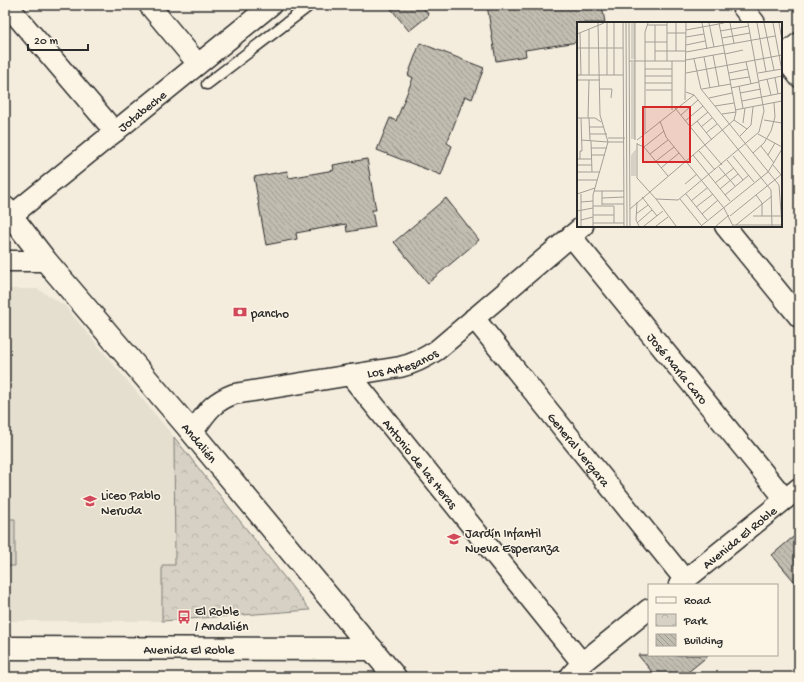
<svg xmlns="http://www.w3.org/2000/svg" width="804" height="682" viewBox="0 0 804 682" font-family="'Gochi Hand',sans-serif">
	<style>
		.built { fill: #e5dfd0 }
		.park { fill: url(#park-crowns); stroke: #807e78 }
		.pitch { fill: #d6d1c4; stroke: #807e78 }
		.building { fill: url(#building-back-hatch); stroke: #2b2b2b }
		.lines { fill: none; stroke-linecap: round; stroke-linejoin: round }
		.service-casing { stroke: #2b2b2b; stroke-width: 13 }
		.minor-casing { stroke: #2b2b2b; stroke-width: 23 }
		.tertiary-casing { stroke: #2b2b2b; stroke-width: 25 }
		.service { stroke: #fcf5e5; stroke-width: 10 }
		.minor { stroke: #fcf5e5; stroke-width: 20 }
		.tertiary { stroke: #fcf5e5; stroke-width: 22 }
		.labels { text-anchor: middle; stroke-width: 3; stroke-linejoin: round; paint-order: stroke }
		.street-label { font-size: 13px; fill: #2b2b2b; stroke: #fcf5e5 }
		.poi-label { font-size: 13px; fill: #2b2b2b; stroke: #fcf5e5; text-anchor: start }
		.inset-road { fill: none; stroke: #a49f96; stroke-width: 1 }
		.view { fill: #d62828; fill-opacity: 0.15; stroke: #d62828; stroke-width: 2 }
		.inset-edge { fill: none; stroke: #2b2b2b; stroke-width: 2 }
	</style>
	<defs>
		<pattern id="park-crowns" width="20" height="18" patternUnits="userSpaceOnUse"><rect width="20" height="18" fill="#d6d1c4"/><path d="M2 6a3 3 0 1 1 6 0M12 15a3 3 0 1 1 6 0" fill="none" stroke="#b8b4a9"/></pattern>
		<pattern id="building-back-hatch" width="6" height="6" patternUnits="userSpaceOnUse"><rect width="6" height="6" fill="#c2bdb1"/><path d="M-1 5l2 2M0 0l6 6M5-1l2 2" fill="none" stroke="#9e9a90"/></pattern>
	</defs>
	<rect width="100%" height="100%" fill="#f4edde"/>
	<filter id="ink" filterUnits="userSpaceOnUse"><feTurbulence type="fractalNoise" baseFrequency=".025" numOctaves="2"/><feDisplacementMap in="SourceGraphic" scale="8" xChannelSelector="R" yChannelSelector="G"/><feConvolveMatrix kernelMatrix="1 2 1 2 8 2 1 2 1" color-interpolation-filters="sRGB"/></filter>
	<g filter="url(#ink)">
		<path class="built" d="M5,289H38L65,306L174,437L175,565H162V621H5Z"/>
		<path class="park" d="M174,437L310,610L162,621V565H175Z"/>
		<path class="pitch" d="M5,519H15V566H5Z"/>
		<path class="building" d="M388,5H421L429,15L409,31Z
			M487,5H602L605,23H578V42L525,50L526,56L496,61Z
			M420,43L484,68L472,99L465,96L447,143L452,146L441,175L377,150L390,118L396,121L413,78L408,75Z
			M367,159L376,210H372L375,227L347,232L346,224L296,233L297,239L266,245L254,177L287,171L289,178L334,170L333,165Z
			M446,198L479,240L428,283L394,242Z
			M799,532V587L772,555Z
			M638,655H709L682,677H656Z"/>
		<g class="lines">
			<g class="service-casing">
				<path id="service" d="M207,84L310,5"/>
			</g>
			<g class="minor-casing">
				<g id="minor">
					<path d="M7,5L115,132"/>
					<path d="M149,5L198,64"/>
					<path d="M741,5L755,23"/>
					<path d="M781,54L799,77"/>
					<path d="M781,57L799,43"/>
					<path id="s1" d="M11,216L271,5"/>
					<path d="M725,226L799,317"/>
					<path id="s2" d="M571,236L785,499"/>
					<path d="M5,261H46"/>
					<path id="s3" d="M474,318L685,580"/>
					<path id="s4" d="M350,375L582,663"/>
					<path id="s5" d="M192,433C206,414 210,403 234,394L400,367C414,364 425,358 437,350L583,226"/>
					<path id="s6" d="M679,585L799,488"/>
					<path d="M570,677L572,674L582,663L649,609"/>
				</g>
			</g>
			<g class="tertiary-casing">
				<g id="tertiary">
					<path id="s7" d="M5,208L46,261L186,425L395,677"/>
					<path id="s8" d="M5,648L372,649"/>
				</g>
			</g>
			<use href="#service" class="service"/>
			<use href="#minor" class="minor"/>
			<use href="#tertiary" class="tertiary"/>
		</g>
	</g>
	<defs>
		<g id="bank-bare" transform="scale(1.08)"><path d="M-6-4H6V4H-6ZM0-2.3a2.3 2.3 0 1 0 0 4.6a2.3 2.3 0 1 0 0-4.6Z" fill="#d1495b" stroke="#fcf5e5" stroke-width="2.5" paint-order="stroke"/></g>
		<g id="school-bare" transform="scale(1.08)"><path d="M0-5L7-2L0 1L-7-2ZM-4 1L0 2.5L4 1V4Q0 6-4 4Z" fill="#d1495b" stroke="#fcf5e5" stroke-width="2.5" paint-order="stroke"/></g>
		<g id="bus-bare" transform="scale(1.08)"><path d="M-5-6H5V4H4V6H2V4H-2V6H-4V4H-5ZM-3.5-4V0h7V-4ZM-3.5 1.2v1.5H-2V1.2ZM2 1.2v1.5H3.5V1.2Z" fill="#d1495b" stroke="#fcf5e5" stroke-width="2.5" paint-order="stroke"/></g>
	</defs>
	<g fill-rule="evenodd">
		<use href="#bank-bare" x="240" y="312"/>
		<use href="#school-bare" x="90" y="501"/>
		<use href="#school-bare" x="454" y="539"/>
		<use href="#bus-bare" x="184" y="617"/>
	</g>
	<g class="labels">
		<g class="street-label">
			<text dy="5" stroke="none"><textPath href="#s1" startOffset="168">Jotabeche</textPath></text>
			<text dy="5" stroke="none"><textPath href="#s5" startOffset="230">Los Artesanos</textPath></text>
			<text dy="5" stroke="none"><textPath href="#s2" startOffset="170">José María Caro</textPath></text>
			<text dy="5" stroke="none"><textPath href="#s7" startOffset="305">Andalién</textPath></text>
			<text dy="5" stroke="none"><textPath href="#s3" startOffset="168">General Vergara</textPath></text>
			<text dy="5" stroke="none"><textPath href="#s4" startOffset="113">Antonio de las Heras</textPath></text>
			<text dy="5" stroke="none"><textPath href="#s6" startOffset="77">Avenida El Roble</textPath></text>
			<text dy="5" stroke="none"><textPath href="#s8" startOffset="184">Avenida El Roble</textPath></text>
		</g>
		<g class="poi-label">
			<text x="251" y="317">pancho</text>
			<text x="101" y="499">Liceo Pablo<tspan x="101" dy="15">Neruda</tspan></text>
			<text x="465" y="537">Jardín Infantil<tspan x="465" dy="15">Nueva Esperanza</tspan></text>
			<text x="195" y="615">El Roble<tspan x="195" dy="15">/ Andalién</tspan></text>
		</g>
	</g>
	<g transform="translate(577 22)">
		<rect width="205" height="205" fill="#f4edde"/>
		<path d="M54,1H58V37H54ZM54,40H58V117H54ZM59,127V154H54V133Z" fill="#d6d1c4"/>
		<path class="inset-road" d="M30,1V53M37,1V53M46,1L47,204M49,1L50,204M52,1L53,204M58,1V118M90,1V39M99,1V29M125,1L130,27M132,1L137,25M153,1L157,21M180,1L189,50M187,1L197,48M196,1L205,49M202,1L205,18M70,3H90M78,3V39M12,7V53M109,8L147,1M143,9L172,4M3,11L4,53M90,11H109M0,12L27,1M109,15L127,12M145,16L173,11M68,20H90M109,23L128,19M0,26H46M78,29H109M109,30L198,14M148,32L166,28M136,33L142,64M127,35L133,66M117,37L124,67L202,163L205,204M109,38L148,31M52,39H109M95,39V88M169,40L174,62M68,47H95M109,51L205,33M152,51L171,47M181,51L205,47M0,53H46M68,54H95M198,56L201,72M190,57L194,73M0,58H23M153,58L172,55M182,59L205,54M68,61H95M162,64L166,86M154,66L182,60M23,67H35L34,76M125,67L154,62M69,68H95M109,70L117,73L194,168L195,204M163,71L184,67M132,76L155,71M108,78L109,1M165,79L205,71M138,84L157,81M98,86L128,123M158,88L205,79M145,92L159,90M104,93L121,78M0,96H18L24,100M11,96L12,58M12,96L13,118M157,98L170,107M187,98L205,101M83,99L89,115L147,186L156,204M108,99L126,84M120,99L135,118M166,101L168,86M12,105H26M113,105L131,90M124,105L135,96M68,111V10L71,1M129,111L140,102M13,112H30M181,112L205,125M163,114L174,103L176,85M31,116H48M4,118L31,120M60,118L117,73M14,119L15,150M31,120H47M60,121V156M60,122L67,125L91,154M128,123L145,143M184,124L197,141M67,125L87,109M14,126H30M122,129L138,148M176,131L187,121L194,109L198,95L197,81M73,132L91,118M15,133H28M116,133L153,179M191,133L198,121M156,134L177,160M3,137V129H5L4,96M150,138L166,158M79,139L97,125M0,142V137H14M0,143H15M196,143L205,154M142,145L158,164M84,146L102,131M0,150H23M60,156L79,177L101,178L182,110L187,89L171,1M0,158H20M138,161L157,146M108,162L120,152M143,167L161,152M17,169H47M25,169V183M0,172L18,166M4,172V189M109,172L130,198M148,173L172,153M179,173L185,181V194M65,175L80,194M25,176L47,175M79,177L99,204M103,177L124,203M114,179L130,166M4,180L16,179M60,180L59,198L62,204M25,182H47M16,184H37M37,184V201M119,185L136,172M53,187L157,98L159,90L142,1M0,189L16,186M59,192L71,183M125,192L141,178M16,193H37M153,194L205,152M176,194H205M4,198L16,195M16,201H47M60,201L75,188M156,203H205M159,203L195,174M4,204V189M16,204V173L31,120L23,93L21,1M67,204L86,189M79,204L91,195M124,204L191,150L205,127M139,204L152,193"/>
		<path class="view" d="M66,85H113V140H66Z"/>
		<rect width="205" height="205" class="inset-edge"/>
	</g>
	<rect width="804" height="682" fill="none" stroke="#fcf5e5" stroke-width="20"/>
	<rect x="10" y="10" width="784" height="662" fill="none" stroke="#2b2b2b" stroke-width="1.5" filter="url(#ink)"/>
	<rect x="648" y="584" width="130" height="72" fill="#fcf5e5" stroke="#a8a49b"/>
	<rect x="656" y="597" width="20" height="6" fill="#fcf5e5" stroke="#a8a49b"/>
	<text x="684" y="604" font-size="12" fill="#2b2b2b">Road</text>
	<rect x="656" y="614" width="20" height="12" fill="url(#park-crowns)" stroke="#a8a49b"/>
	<text x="684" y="624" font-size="12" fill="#2b2b2b">Park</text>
	<rect x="656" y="634" width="20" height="12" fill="url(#building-back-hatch)" stroke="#a8a49b"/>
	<text x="684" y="644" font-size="12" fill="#2b2b2b">Building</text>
	<path d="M28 44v6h60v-6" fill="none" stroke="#2b2b2b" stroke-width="2"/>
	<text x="34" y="44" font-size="12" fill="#2b2b2b" stroke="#fcf5e5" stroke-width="3" paint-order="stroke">20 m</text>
</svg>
